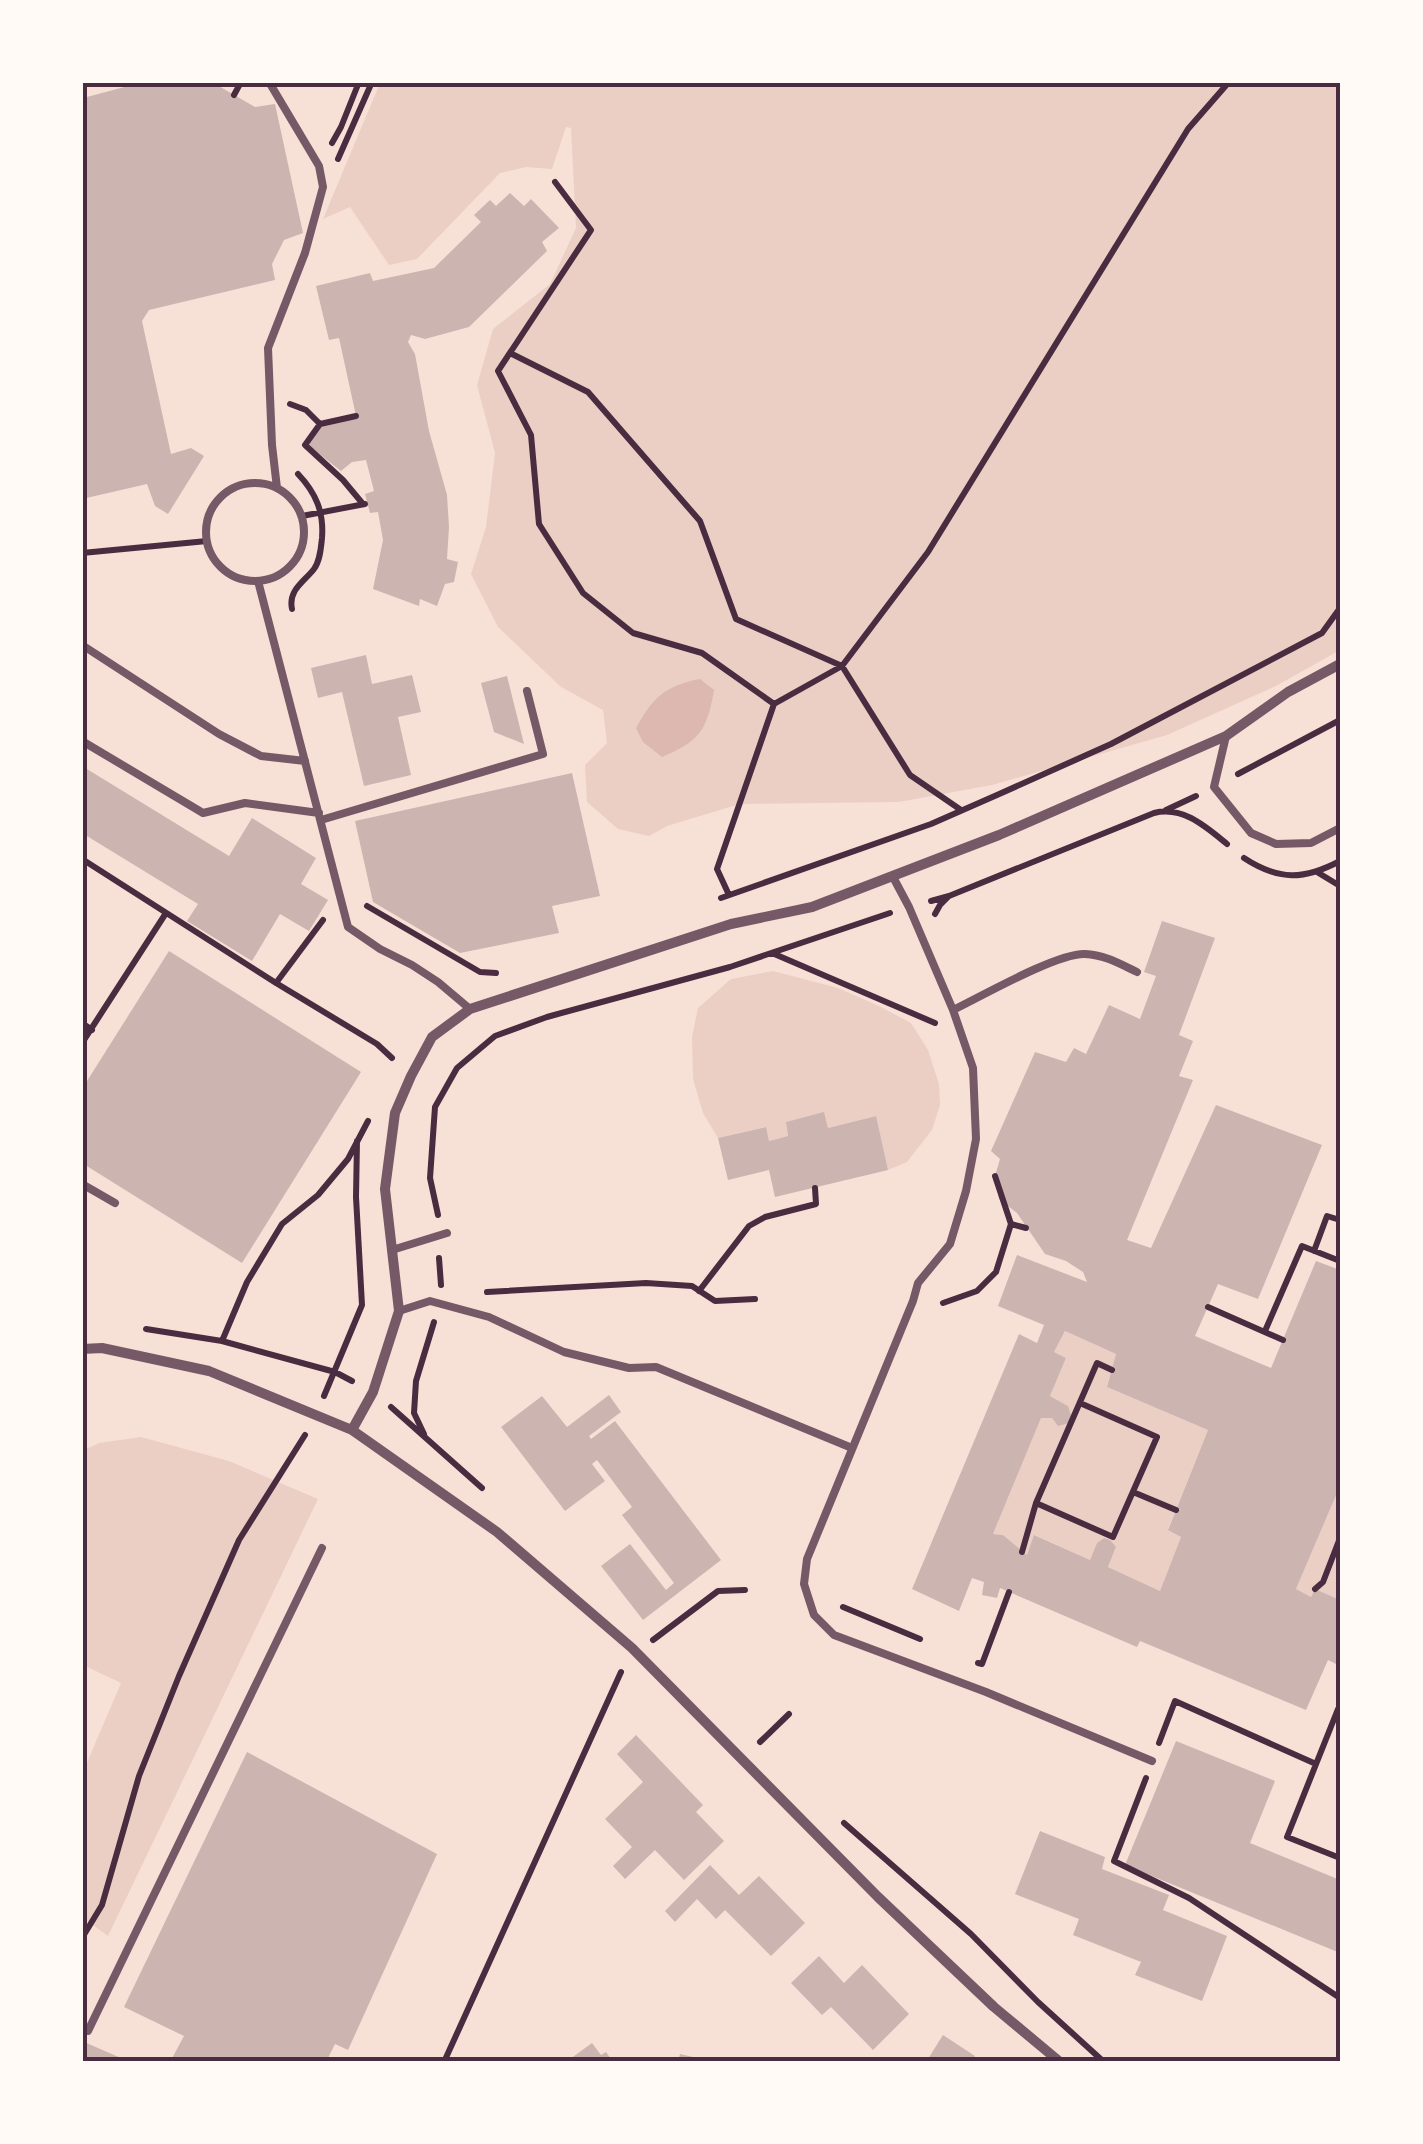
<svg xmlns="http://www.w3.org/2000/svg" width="1423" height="2144" viewBox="0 0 1423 2144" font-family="Helvetica,sans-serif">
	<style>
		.green { fill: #ebcfc5 }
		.water { fill: #dcb8b0 }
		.building { fill: #ccb4b1; fill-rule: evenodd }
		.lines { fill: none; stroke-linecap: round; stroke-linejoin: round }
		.path { stroke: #4a2c40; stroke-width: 6 }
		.service { stroke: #755966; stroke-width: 8 }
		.minor { stroke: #755966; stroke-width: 10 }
		.neatline { fill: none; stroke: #4a2c40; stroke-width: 4 }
	</style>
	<rect width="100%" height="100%" fill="#f7e1d7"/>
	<path class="green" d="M380,83H1340V650L1276,686L1167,735L992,785L899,802L740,804L667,826L649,836L618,829L587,802L585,765L607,743L603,710L561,687L498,627L471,574L486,527L495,453L477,385L493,329L550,284L576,228L571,128L566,127L552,169L526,167L500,173L417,259L389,265L350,207L323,219Z
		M773,971L838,988L879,1006L911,1023L928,1050L939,1084L940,1105L932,1130L907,1162L888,1170L875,1116L828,1128L824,1113L786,1122L788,1136L769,1141L765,1127L718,1138L703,1113L693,1079L692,1037L698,1008L731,979Z
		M1065,1331L1116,1354L1107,1387L1208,1430L1168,1529L1181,1537L1160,1591L1108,1567L1116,1548L1110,1540L1104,1538L1097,1543L1090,1560L1035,1535L1027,1555L1003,1535L993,1534L1041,1418H1052L1058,1425L1068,1406L1050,1396L1066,1358L1054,1352Z
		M141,1437L229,1461L318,1499L108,1936L83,1918V1772L121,1683L83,1665L82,1451L99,1443Z
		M1340,1486V1600L1315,1589L1311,1597L1296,1589Z"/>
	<path class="water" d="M700,679L714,690C707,730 700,741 662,757L643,742L636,728C653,697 665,686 700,679Z"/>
	<path class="building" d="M143,82H217V85L255,107L275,104L303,233L284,240L272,264L275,280L149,310L142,321L171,454L191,448L204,456L168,514L155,506L147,484L82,499V421L86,413L82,396V94L87,97Z
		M510,193L524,206L531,199L559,228L542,242L547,251L469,327L425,339L411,335L408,342L415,354L429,431L447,495L449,527L447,559L458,562L454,582L445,584L437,606L420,599L419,606L373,589L383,540L378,512L370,513L365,494L374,491L366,460L352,462L341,471L308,445L323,424L356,416L339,338L329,340L316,286L370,273L373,281L434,268L481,222L474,215L490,200L496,206Z
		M366,655L372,684L412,675L421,712L398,717L411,775L364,786L342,692L318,698L311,668Z
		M507,676L524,744L494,732L481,683Z
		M82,766L229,856L252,818L316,858L301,884L328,900L309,931L280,914L252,961L187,921L198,904L82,833Z
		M572,773L600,896L552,906L559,933L460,953L373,902L355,821Z
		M1162,921L1215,938L1179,1035L1193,1041L1179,1076L1193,1080L1127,1240L1151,1248L1216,1105L1322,1145L1258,1299L1218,1284L1195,1336L1271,1368L1316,1261L1340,1270V1486L1296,1589L1311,1597L1315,1589L1340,1600V1666L1328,1660L1306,1710L1140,1641L1137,1647L1000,1588L997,1598L982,1595L984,1582L972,1578L959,1611L912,1589L1019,1334L1037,1343L1044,1325L998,1306L1017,1255L1087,1282L1083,1272L1066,1261L1045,1254L1017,1213L999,1199L995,1176L1000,1159L991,1151L1035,1052L1066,1062L1074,1048L1086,1054L1109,1005L1140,1019L1156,976L1144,972ZM1065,1331L1116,1354L1107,1387L1208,1430L1168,1530L1181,1537L1160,1591L1108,1567L1116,1547L1110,1540L1104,1538L1097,1543L1090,1560L1034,1535L1027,1555L1003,1535L993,1534L1041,1418H1052L1058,1426L1073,1422L1068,1406L1050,1396L1066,1358L1054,1352Z
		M169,951L361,1072L242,1263L82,1163V1089Z
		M824,1112L828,1128L876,1116L888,1170L775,1197L769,1170L728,1180L718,1138L766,1127L769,1141L788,1136L786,1122Z
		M609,1395L621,1412L589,1436L591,1439L615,1421L721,1560L643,1620L601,1566L630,1544L666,1590L674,1583L622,1515L632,1507L597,1460L592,1464L605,1481L565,1511L501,1427L542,1396L567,1427Z
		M636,1735L703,1805L696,1812L724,1841L684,1880L655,1850L625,1879L613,1866L632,1847L605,1819L643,1782L617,1754Z
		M1176,1741L1275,1781L1250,1843L1340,1880V1953L1125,1865Z
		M247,1752L437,1854L348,2050L335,2044L326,2062H170L184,2036L124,2007Z
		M1040,1831L1105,1857L1102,1869L1169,1895L1163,1910L1227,1936L1202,2001L1135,1975L1141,1962L1073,1935L1079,1919L1015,1894Z
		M710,1865L739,1895L759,1876L805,1923L771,1956L725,1910L716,1919L697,1899L675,1922L665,1911Z
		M819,1956L844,1983L862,1965L909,2014L873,2050L831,2007L822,2015L791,1983Z
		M943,2035L975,2056L971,2062H926Z
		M82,2041L130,2062H82Z
		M592,2043L601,2055L606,2052L613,2062H566Z
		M680,2054L706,2060V2062H678Z"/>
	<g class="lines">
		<path class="path" d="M82,89L86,82
			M234,95L241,82
			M332,143L341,127L359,82
			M338,159L372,82
			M555,182L591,230L498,371L531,435L539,524L583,593L633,633L702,653L774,704
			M510,353L588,392L700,521L736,619L842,666L910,775L961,810
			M290,404L306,410L320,424L305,445L343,480L363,504
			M320,424L356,416
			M302,516L365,504
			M82,553L207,541
			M292,609C288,590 304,582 314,569C320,561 321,548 322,538C324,512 316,493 298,474
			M1238,774L1340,720
			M1166,810L1196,796
			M1244,858C1279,881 1304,880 1340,861
			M82,859L276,983L377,1044L392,1058
			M1317,872L1340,886
			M729,895L717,869L774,704L842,666L928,552L1188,129L1229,82
			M721,898L931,824L997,795L1111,744L1322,633L1340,608
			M931,901L949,896
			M367,906L480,972L496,973
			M935,914L940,905L949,896L1154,813C1183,806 1205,826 1227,844
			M772,953L935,1023
			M276,983L323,920
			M82,1023L92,1030
			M82,1043L166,913
			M438,1215L430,1178L435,1107L457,1068L495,1036L547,1017L730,967L890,913
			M1011,1224L1026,1228
			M1314,1251L1327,1216L1340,1220
			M439,1258L441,1285
			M699,1291L749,1226L765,1217L816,1204L815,1188
			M487,1292L646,1283L692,1286L715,1301L755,1299
			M943,1303L977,1291L996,1272L1011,1224L995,1176
			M1208,1307L1283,1340
			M146,1329L222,1341L335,1372L352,1381
			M1265,1331L1302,1246L1340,1261
			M222,1341L247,1282L282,1224L318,1195L348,1159L368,1121
			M324,1396L362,1305L356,1197L357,1141
			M391,1407L482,1488
			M424,1434L414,1413L416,1381L434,1322
			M1133,1492L1176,1510
			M1036,1503L1113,1537L1157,1437L1080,1403
			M1022,1552L1036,1503L1097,1363L1112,1370
			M1315,1589L1323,1582L1340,1538
			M843,1607L920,1639
			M653,1640L718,1591L745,1590
			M978,1663L982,1664L1009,1592
			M1340,1710L1338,1709L1287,1837L1340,1858
			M760,1742L789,1714
			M1159,1743L1175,1701L1316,1764
			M1146,1778L1114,1861L1189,1898L1340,1998
			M844,1823L971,1934L1038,2002L1104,2062
			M82,1938L102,1905L139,1776L179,1676L239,1540L305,1435
			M444,2062L621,1672"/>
		<path class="service" d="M269,82L319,166L323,187L305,253L268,348L272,445L277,488
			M206 532a49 49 0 1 1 98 0a49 49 0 1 1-98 0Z
			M258,581L348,927L380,949L412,965L438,982L470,1009
			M82,645L219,734L261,756L305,761
			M1226,736L1214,787L1251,833L1276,844L1311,843L1340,828
			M82,741L203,813L245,803L319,813
			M321,820L543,754L527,691
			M893,877L909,907L953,1010L973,1068L976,1139L966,1191L950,1244L918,1283L913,1301L807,1559L804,1584L814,1615L834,1635L986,1692L1152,1761
			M953,1010C982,996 1057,953 1085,954C1105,955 1120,964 1137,972
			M82,1184L115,1203
			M392,1250L447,1233
			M399,1311L430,1301L489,1317L564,1352L629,1368L656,1367L852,1448
			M82,2029L88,2031L322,1548"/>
		<path class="minor" d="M82,1349L102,1348L209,1371L352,1430L497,1532L632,1648L878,1897L994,2007L1060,2062
			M352,1430L373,1392L399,1311L385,1189L395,1113L411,1076L432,1037L470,1009L731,924L812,907L999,835L1226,736L1288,692L1340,664"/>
	</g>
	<rect width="1423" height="2144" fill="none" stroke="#fffaf5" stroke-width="170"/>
	<rect x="85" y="85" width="1253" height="1974" class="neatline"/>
</svg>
